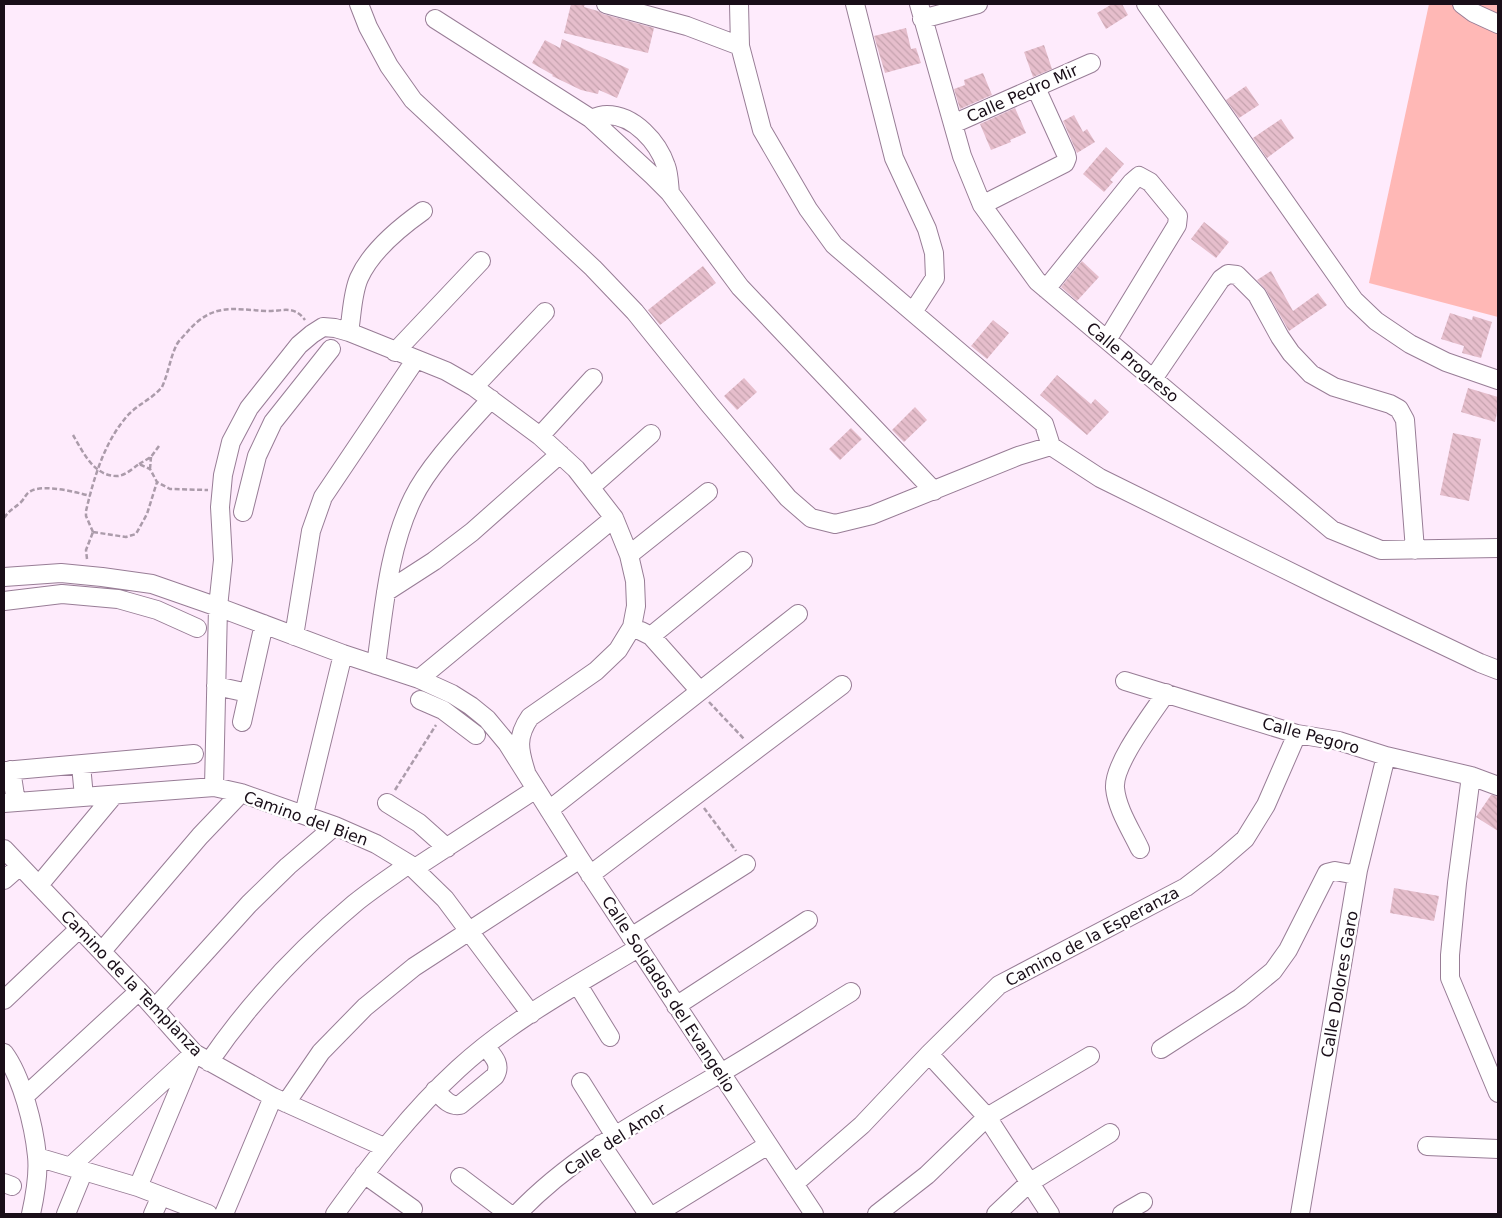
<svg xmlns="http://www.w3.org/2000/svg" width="1502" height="1218" viewBox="0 0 1502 1218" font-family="'DejaVu Sans',sans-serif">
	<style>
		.park { fill: #ffb8b6 }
		.building { fill: url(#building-back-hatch) }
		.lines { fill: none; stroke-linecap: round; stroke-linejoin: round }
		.minor-casing { stroke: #987d96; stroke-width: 20 }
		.path { stroke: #ab9baa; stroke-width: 2.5; stroke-dasharray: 5 2.5; stroke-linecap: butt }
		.minor { stroke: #fff; stroke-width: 18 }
		.labels { text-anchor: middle; stroke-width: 5; stroke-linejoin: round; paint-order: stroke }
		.street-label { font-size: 16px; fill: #190e18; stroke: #fff }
	</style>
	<defs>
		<pattern id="building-back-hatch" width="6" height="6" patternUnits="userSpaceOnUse" patternTransform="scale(1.25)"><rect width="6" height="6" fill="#e6becc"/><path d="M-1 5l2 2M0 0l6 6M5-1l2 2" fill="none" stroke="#c5a2ae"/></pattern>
	</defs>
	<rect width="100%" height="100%" fill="#feebfc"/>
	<path class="park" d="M1429,4H1498V317L1369,283Z"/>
	<path class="building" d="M571,4H585L584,7L598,11L603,14L654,28L648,53L564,33Z
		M1112,4H1122L1128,15L1106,29L1097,13Z
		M906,28L911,49L916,48L921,63L885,73L874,36Z
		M562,39L629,69L617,98L599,90L598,94L581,90L552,76L553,75L532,63L545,40L560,48Z
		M1044,45L1052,69L1033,77L1024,52Z
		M983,73L992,95L960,109L954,89L965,85L964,80Z
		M1246,86L1259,105L1239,118L1226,100Z
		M1015,108L1026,133L1010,140L1011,142L991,150L980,124Z
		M1074,115L1083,132L1087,129L1095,142L1077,153L1063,121Z
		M1281,119L1294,138L1267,158L1253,138Z
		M1106,147L1124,164L1110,180L1113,182L1104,192L1083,174Z
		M1204,222L1229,242L1216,258L1191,239Z
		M1082,261L1099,277L1077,301L1061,287Z
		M703,266L716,283L660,325L648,310Z
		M1271,271L1293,311L1318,293L1327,305L1289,331L1266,290L1257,280Z
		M1450,313L1472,320L1473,316L1492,322L1481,358L1462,353L1464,346L1441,339Z
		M993,320L1009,333L987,359L971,346Z
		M1057,375L1091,404L1095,399L1109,412L1087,435L1040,395Z
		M744,378L757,392L737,410L724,396Z
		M1468,388L1498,397V408L1495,422L1461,412Z
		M915,407L927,420L904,442L892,430Z
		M851,428L862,439L840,460L829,449Z
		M1453,433L1481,439L1469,501L1440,495Z
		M1491,795L1498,796V831L1476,817Z
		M1394,888L1439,896L1434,921L1390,913Z"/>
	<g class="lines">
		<g class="minor-casing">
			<path id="minor" d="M359,4L368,27L389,66L413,100L593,268L635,312L709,404L788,498L811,518L835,524L872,515L1018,456L1051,446
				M606,4L687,26L740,46
				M739,4L740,46L762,130L808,209L834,245L1044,424L1051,446L1100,478L1329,591L1480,663L1498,670
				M855,4L894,158L927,229L934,253L935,278L913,312
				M919,4L962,156L982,205L1037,281L1332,530L1381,550L1498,548
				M1146,4L1354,300L1376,321L1410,344L1446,362L1498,380
				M1462,4L1474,13L1498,24
				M435,19L590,118L653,176L670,193L740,287L934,491
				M922,19L978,4
				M592,119C596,117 602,115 607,115C634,115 658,142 666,166C669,174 669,184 670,193
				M953,124L1091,63
				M982,205L1065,163L1067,158L1066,154L1036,88
				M1046,289L1132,182L1139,176L1150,182L1178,216L1177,225L1107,340
				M349,332C352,315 352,294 359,278C371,251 399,228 423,211
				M395,352L481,261
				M1153,379L1221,279L1228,274L1237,275L1257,295L1280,337L1291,353L1311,374L1334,387L1390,404L1399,409L1405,420L1415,550
				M474,387L545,312
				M540,436L593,378
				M591,487L651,434
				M243,512L257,456L273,422L331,349
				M629,555L708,492
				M4,577L61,573L102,577L152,584L218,607L343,654L419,679L452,694L471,706L487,719L507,743L580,859L814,1214
				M386,592L434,561L472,532L560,454
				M4,601L62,594L118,599L157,610L197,628
				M641,631L651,636L700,691
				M294,636L311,531L323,497L416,359
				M651,636L743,561
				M376,665C384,609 388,549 413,498C429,465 466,427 491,399
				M419,679L614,518
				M1125,681L1297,734L1339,741L1386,756L1471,776L1498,786
				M216,686L248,693
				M420,700L443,710L476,735
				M242,722L264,624
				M81,765L84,797
				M11,770L16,802
				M4,771L194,754
				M1471,776L1457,883L1450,955V978L1498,1093
				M214,787L218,607L223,560L220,507L223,475L231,442L249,408L299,345L312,334L323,327L335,328L349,332L446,371L474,387L540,436L576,469L614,518L629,555L635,581L636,606L632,627L618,650L596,671L530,717C516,737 519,750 526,772
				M4,803L214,787L241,793L335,826L376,844L409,864L445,899L531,1014
				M387,803L419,823L447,848
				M549,810L798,614
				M304,814L343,654
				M4,849L139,991L194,1053L273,1097L384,1147
				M1140,849C1131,830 1117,809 1115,788C1113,764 1152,714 1166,693
				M415,868L536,789
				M590,875L842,685
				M4,880L20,866
				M39,885L114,795
				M631,937L746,864
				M102,951L200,836L241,793
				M578,985L610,1037
				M4,1000L80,928
				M676,1006L808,920
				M155,1008L249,904L288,866L335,826
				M1161,1049L1240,998L1273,971L1288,950L1327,873L1335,871L1351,874L1358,870
				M4,1053C22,1077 34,1126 37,1156C39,1175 35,1196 31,1214
				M929,1054L987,1117L1050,1214
				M209,1062C250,1002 298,951 354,904C371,890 391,877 409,864
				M581,1082L615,1136
				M435,1090C442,1097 449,1107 460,1105L495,1076C502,1064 493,1056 485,1046
				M25,1096L139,991
				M286,1103L321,1052L365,1007L414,967L580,859
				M601,1144L648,1214
				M1427,1146L1498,1149
				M37,1157L138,1187L208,1214
				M71,1166L194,1053
				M364,1174L413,1209
				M460,1177L509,1214
				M4,1183L12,1186
				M794,1184L862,1125L929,1054L999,985L1186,887L1216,864L1245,839L1266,805L1297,734
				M138,1187L192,1058
				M66,1214L84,1170
				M153,1214L161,1196
				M224,1214L273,1097
				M335,1214C372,1163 411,1112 458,1069C511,1020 577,985 638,948
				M517,1214C574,1154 648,1116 719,1074C764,1048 807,1019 851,992
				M656,1214L768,1145
				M877,1214L927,1175L987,1117L1090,1056
				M996,1214L1029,1183L1110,1133
				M1122,1214L1143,1202
				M1300,1214L1358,870L1386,756"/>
		</g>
		<path class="path" d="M73,435C83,452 94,477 118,476C126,475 133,468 139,464L150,469L157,482L170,489L208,490
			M139,464L151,457L159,446
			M150,469L151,457
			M4,518C10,509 14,509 21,502C25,498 26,493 31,491C43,484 77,492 90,496
			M93,532L86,516V511C94,477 105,440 129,414C139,404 153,398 162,387C168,374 170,359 176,346C178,341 184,336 188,331C213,303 232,309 266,311C281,312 293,304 305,320
			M93,532L126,537L136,534L147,514L157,482
			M87,559L86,550L93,532
			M709,702L745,740
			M395,790L436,725
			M704,808L736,851"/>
		<use href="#minor" class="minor"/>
	</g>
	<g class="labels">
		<g class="street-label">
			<text transform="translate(1022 93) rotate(-24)" y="6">Calle Pedro Mir</text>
			<text transform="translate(1133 362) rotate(40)" y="6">Calle Progreso</text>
			<text transform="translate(1311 735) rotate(15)" y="6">Calle Pegoro</text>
			<text transform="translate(306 818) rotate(20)" y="6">Camino del Bien</text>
			<text transform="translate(1092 936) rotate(-28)" y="6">Camino de la Esperanza</text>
			<text transform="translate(132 983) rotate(46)" y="6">Camino de la Templanza</text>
			<text transform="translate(1339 984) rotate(-80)" y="6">Calle Dolores Garo</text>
			<text transform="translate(669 994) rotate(57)" y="6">Calle Soldados del Evangelio</text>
			<text transform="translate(615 1139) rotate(-33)" y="6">Calle del Amor</text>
		</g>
	</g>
	<rect width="1502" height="1218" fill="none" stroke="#190e18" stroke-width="10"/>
</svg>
